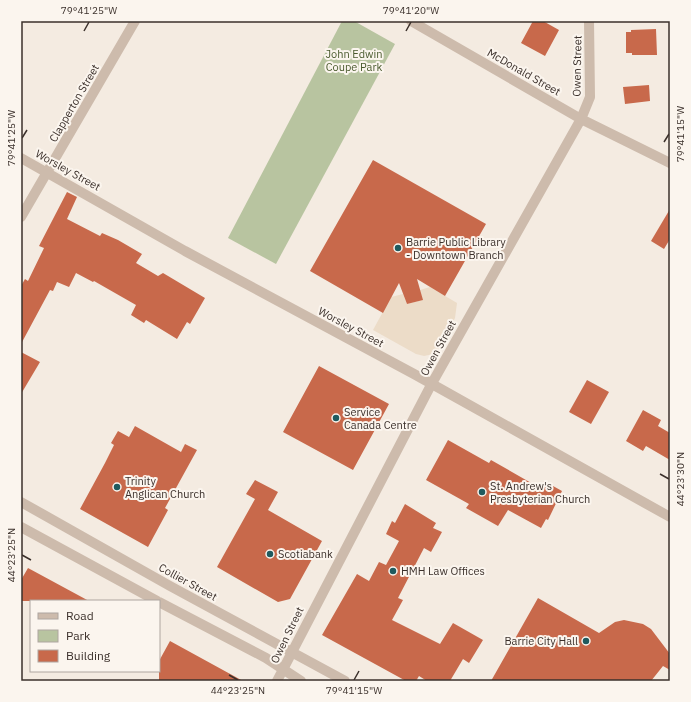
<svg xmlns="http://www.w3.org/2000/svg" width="691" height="702" viewBox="0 0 691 702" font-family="'IBM Plex Sans',sans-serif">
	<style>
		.green { fill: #b8c4a0 }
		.plaza { fill: #ecdcc8 }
		.building { fill: #c8694b }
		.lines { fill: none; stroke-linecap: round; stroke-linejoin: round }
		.minor { stroke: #cdbbac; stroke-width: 10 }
		.ticks { fill: none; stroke: #3b302b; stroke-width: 1.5 }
		.poi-dot { fill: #1f5a5e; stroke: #fbf5ee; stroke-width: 1.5 }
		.labels { text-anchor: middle; stroke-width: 4; stroke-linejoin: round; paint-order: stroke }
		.park-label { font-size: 11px; fill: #4a5a2e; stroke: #fbf5ee }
		.street-label { font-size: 11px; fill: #3b302b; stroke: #fbf5ee }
		.poi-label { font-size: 11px; fill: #3b302b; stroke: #fbf5ee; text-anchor: start }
		.neatline { fill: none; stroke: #3b302b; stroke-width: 1.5 }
		.ticks-label { font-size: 10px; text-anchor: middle; fill: #3b302b }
	</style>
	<rect width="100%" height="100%" fill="#f4ebe1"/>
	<path class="green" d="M342,21H354L395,44L276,264L228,238Z"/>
	<path class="plaza" d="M430,287L457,303L455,318L439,349L433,354L424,356L416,354L373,330L391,297L403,294L407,304L422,300L420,290Z"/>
	<path class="building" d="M533,21H543L559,30L545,56L521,43Z
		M656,29L657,55H632V53H626V32H631V30Z
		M649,85L650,101L625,104L623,87Z
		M373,160L486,224L445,296L417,279L423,300L407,304L399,283L383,313L310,271Z
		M67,192L77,197L67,219L100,236L102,233L118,240L142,254L136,263L158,276L163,273L205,298L190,324L187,322L177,339L146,320L144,323L131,315L136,305L94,281L93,282L76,273L69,287L57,282L53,291L50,290L21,344V286L25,279L28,281L44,248L39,246Z
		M670,209V239L664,249L651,241Z
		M21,352L40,362L21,394Z
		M319,366L389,404L353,470L283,432Z
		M587,380L609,392L591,424L569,412Z
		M643,410L661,420L658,426L670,433V460L646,446L643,451L626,441Z
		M135,426L181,452L185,444L197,450L165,508L168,510L148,547L80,509L105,463L114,445L111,443L118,431L129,437Z
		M448,440L489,463L491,460L540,488L544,481L562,491L548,520L546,519L541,528L508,510L498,526L466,508L469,504L426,480Z
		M255,480L278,492L268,510L322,541L290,599L278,602L217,567L255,499L246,494Z
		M405,504L436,523L433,528L442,532L431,552L424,548L398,598L403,600L392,620L440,644L453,623L483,640L469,663L463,659L450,681H427L419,676L416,681H406L322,635L357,574L369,581L379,562L386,565L399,541L386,534L392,521L395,523Z
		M28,568L89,601H21V580Z
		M538,598L599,633L615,622L624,620L643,624L651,629L670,654V670L663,666L651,681H491Z
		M170,641L243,681H159V661Z"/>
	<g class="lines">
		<path class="minor" d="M411,21L581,119L670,163
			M21,158L185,251L414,374L670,517
			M21,217L135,21
			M21,502L170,586L345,681
			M21,527L157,601
			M159,602L266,658L301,681
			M277,681L431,385L581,119L590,97L589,21"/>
	</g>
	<path class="ticks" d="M84,31L89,22M406,31L411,22M22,138L27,130M664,142L669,134M660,474L669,479M22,555L31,560M229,675L238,680M354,680L359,671"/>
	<g class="poi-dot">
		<circle cx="398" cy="248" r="4"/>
		<circle cx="336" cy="418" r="4"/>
		<circle cx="117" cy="487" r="4"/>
		<circle cx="482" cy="492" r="4"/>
		<circle cx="270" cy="554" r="4"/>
		<circle cx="393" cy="571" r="4"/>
		<circle cx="586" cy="641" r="4"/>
	</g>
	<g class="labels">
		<g class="park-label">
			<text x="354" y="58">John Edwin<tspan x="354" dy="13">Coupe Park</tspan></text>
		</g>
		<g class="street-label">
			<text transform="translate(577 66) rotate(-89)" y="4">Owen Street</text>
			<text transform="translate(524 72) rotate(30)" y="4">McDonald Street</text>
			<text transform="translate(74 103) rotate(-60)" y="4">Clapperton Street</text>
			<text transform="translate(68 170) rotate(29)" y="4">Worsley Street</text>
			<text transform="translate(351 327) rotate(28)" y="4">Worsley Street</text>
			<text transform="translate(438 348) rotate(-61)" y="4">Owen Street</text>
			<text transform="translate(188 582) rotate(29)" y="4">Collier Street</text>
			<text transform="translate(287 635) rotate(-64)" y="4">Owen Street</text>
		</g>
		<g class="poi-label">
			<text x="406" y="246">Barrie Public Library<tspan x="406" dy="13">- Downtown Branch</tspan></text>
			<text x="344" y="416">Service<tspan x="344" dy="13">Canada Centre</tspan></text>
			<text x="125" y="485">Trinity<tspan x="125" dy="13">Anglican Church</tspan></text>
			<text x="490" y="490">St. Andrew's<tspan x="490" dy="13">Presbyterian Church</tspan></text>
			<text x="278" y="558">Scotiabank</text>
			<text x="401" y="575">HMH Law Offices</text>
			<text x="578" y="645" text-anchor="end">Barrie City Hall</text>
		</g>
	</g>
	<rect width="691" height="702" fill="none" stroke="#fbf5ee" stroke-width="44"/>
	<rect x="30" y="600" width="130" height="72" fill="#fbf5ee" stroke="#aea6a0"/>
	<rect x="38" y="613" width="20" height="6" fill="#cdbbac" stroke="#aea6a0"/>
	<text x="66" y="620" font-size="12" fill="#3b302b">Road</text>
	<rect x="38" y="630" width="20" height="12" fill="#b8c4a0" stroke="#aea6a0"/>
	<text x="66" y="640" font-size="12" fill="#3b302b">Park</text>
	<rect x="38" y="650" width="20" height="12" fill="#c8694b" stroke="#aea6a0"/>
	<text x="66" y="660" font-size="12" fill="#3b302b">Building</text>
	<rect x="22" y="22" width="647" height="658" class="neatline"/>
	<g class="ticks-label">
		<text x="89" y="14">79°41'25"W</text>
		<text x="411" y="14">79°41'20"W</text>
		<text transform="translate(680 134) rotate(-90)" y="4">79°41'15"W</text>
		<text transform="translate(11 138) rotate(-90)" y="4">79°41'25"W</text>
		<text transform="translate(680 479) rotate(-90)" y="4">44°23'30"N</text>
		<text transform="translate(11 555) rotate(-90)" y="4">44°23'25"N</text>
		<text x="238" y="694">44°23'25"N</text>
		<text x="354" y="694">79°41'15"W</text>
	</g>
</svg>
